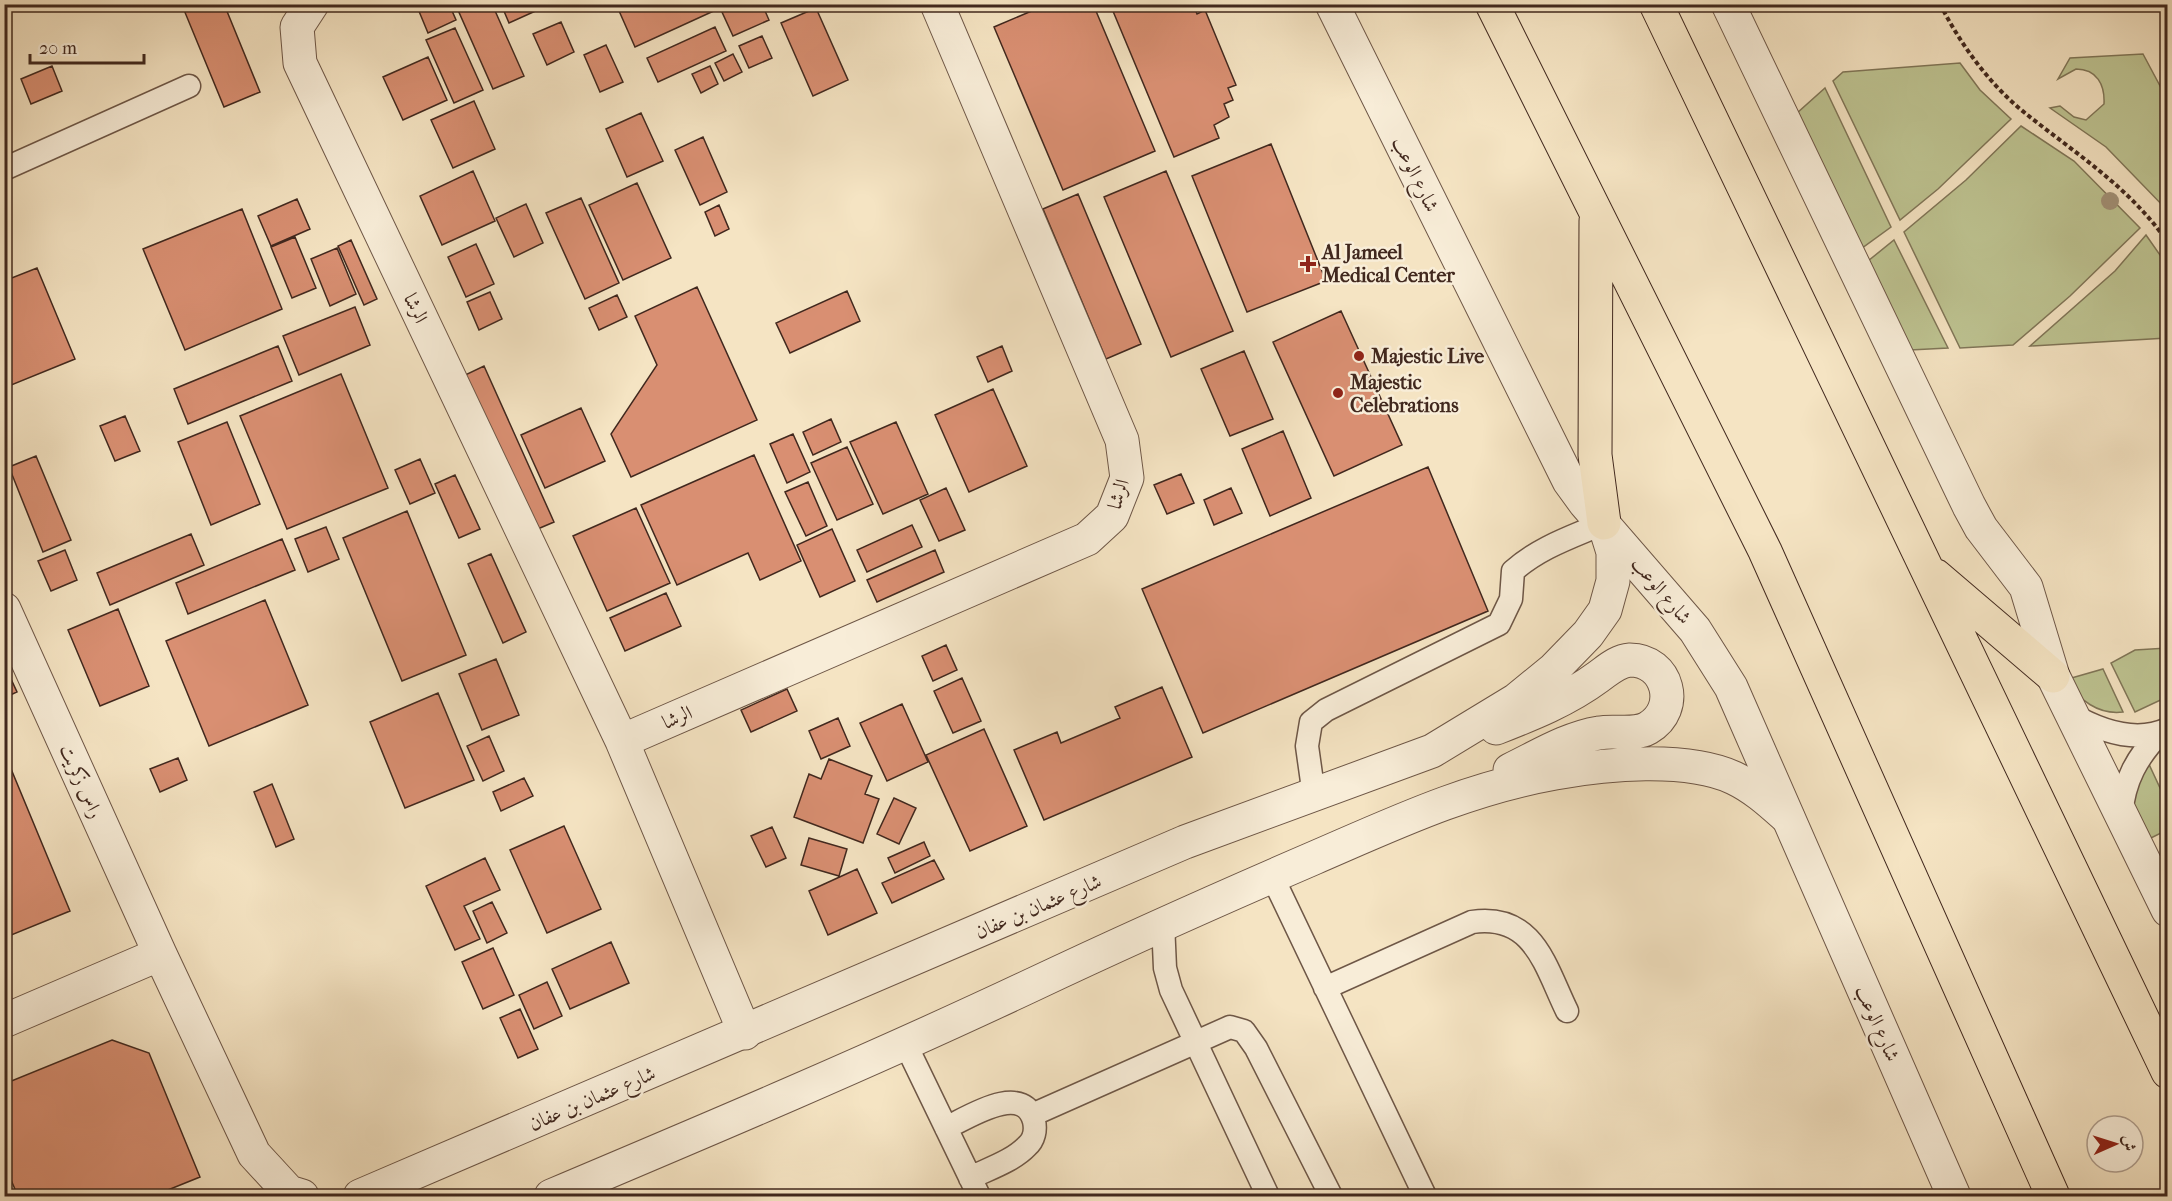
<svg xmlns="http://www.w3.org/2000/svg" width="2172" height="1201" viewBox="0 0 2172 1201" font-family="'IM FELL French Canon',Amiri,serif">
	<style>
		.green { fill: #bec492; stroke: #807658; stroke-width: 1.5 }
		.building { fill: #d98f72; stroke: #41281e; stroke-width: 1.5 }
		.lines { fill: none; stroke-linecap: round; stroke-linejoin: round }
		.service-casing { stroke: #6e5747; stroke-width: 25 }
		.minor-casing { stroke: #6e5747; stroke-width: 35 }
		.tertiary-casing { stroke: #6e5747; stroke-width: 35 }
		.primary-casing { stroke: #41281e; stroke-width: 35 }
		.path { stroke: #41281e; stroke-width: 4; stroke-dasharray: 4.5 3; stroke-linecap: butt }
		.service { stroke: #f8edd8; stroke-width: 22 }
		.minor { stroke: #f8edd8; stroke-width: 33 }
		.tertiary { stroke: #f8edd8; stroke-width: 33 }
		.primary { stroke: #f5e4c3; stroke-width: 33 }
		.tree { fill: #a39278 }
		.poi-dot { fill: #8f2418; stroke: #f8edd8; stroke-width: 2 }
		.labels { text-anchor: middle; stroke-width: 5; stroke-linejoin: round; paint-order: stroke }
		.street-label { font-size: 20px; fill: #41281e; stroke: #f8edd8 }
		.poi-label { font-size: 20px; font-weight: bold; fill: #41281e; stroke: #f8edd8; text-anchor: start }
	</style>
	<rect width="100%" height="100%" fill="#f5e4c3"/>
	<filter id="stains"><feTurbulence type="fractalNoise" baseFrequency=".00333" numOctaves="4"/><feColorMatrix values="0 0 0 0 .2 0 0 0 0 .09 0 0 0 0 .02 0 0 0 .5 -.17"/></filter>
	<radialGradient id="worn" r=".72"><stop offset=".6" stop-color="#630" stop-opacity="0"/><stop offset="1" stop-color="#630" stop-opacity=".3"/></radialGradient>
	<path class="green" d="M2143,54L2167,99V210L2106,147L2050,108L2060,106L2074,117L2086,120L2104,104C2105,85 2097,69 2076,69L2058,79L2070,58Z
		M1960,63L1980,90L2011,119L1938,189L1900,220L1833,81L1843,72Z
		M1825,88L1891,227L1862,248L1796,114Z
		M2021,126L2074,161L2140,228L2070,296L2013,345L1960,348L1904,232L1966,180Z
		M2146,235L2167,265V338L2030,346L2115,271Z
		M1894,240L1948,348L1910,350L1868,261Z
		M2167,648V697L2135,712L2111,663L2135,650Z
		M2103,669L2123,712C2099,715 2077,700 2068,679Z
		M2147,760L2167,803V830L2145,841L2130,801Z"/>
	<path class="building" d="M197,4H224L260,92L224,107L184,10Z
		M416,4H449L456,20L428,33Z
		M471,4H492L524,76L493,89L458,10Z
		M501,4H551L509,23Z
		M616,4H729L635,47Z
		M739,4H762L769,20L733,36L722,12Z
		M1048,4H1093L1155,151L1063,190L994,27Z
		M1110,4H1193L1197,14L1205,10L1236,85L1228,88L1233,100L1224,104L1229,117L1214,125L1219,138L1174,157Z
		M816,8L848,80L813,96L781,23Z
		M561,22L574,52L547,65L533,34Z
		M715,27L726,51L658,82L647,58Z
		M455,28L483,90L454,103L426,40Z
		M762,36L772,58L749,68L739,46Z
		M606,45L623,82L600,92L584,55Z
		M733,54L742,72L724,81L715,63Z
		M428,57L447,100L403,120L383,77Z
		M52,66L62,91L31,104L21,79Z
		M710,66L718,84L701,93L692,74Z
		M474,101L495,149L453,168L431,120Z
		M641,113L663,161L627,177L606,129Z
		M703,137L727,192L700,205L675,150Z
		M1271,144L1326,281L1247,312L1192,176Z
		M473,171L495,221L442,245L420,196Z
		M1166,171L1233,331L1171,357L1104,197Z
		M637,183L671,258L623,280L589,205Z
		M1078,194L1141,344L1106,359L1043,209Z
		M581,198L619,283L585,299L546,213Z
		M297,199L310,229L271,246L258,216Z
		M526,204L543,243L514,257L496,218Z
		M719,205L729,229L715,236L705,212Z
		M242,209L282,309L185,350L143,249Z
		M295,237L316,288L292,298L271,247Z
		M351,240L377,299L364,305L338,246Z
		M476,244L494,284L466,297L448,257Z
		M337,248L356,294L330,306L311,259Z
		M37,268L75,359L4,388V281Z
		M697,287L757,420L631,477L611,434L657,365L635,316Z
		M847,291L860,321L790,353L776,323Z
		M490,292L502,319L479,330L467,302Z
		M617,295L627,317L599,330L589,308Z
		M355,307L370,345L299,375L283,336Z
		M1341,311L1402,445L1334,476L1273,342Z
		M278,346L292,381L188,424L174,389Z
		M1002,346L1012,371L988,382L977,357Z
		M1244,351L1273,419L1230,436L1201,369Z
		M484,366L554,522L533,531L463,376Z
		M341,374L388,488L287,529L240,416Z
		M993,389L1027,466L969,492L935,415Z
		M581,408L605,461L545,488L521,435Z
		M125,416L140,451L115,461L100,426Z
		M831,419L841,442L813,455L803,432Z
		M227,422L260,504L211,525L178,442Z
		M896,422L928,494L883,514L850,442Z
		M1283,431L1311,498L1270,516L1242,449Z
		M793,434L810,472L787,483L770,444Z
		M847,447L873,504L837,520L811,463Z
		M754,455L801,561L760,580L748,553L677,585L641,505Z
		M36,456L71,540L43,552L9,467Z
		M420,459L435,493L410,504L395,470Z
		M1428,467L1488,611L1203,733L1142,589Z
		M1181,474L1194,503L1167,514L1154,485Z
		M455,475L480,529L459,538L435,484Z
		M808,482L827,526L806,536L785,492Z
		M946,488L965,530L939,541L920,500Z
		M1231,488L1242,513L1214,525L1204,500Z
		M636,508L670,583L607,611L573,536Z
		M407,511L466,655L402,681L343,538Z
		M912,525L922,547L867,572L857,550Z
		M326,527L339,559L308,572L295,539Z
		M832,529L855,581L820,597L797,545Z
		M191,534L204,565L110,605L97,573Z
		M282,539L295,570L188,614L176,583Z
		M65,550L77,580L51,591L38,561Z
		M935,550L944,572L877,602L867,580Z
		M491,554L526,632L503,643L468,564Z
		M666,593L681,626L625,651L610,618Z
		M265,600L308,705L209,746L166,641Z
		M118,609L149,686L100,706L68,630Z
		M946,645L957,670L933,681L922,656Z
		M496,659L519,715L482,730L459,674Z
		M4,664L17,692L4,698Z
		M962,678L981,721L953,733L934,691Z
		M1162,687L1192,757L1044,820L1014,750L1057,732L1061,743L1120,718L1115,707Z
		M787,689L797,711L751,732L741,710Z
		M438,693L474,780L405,808L370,722Z
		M902,704L928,762L887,781L860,723Z
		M838,718L850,746L821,759L809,731Z
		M984,729L1027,826L970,851L926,755Z
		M489,736L504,771L483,781L467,746Z
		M4,752L70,911L4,938Z
		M178,758L187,780L160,792L150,769Z
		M829,759L872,776L865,794L879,799L863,843L794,817L809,774L821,779Z
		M524,778L533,796L501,811L493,792Z
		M272,784L294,839L276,847L254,792Z
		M894,798L916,808L899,844L877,834Z
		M564,826L601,909L547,933L510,850Z
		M772,827L786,858L766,867L751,836Z
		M809,838L847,849L839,876L801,865Z
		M924,842L930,856L895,873L888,858Z
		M485,858L500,890L464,906L480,939L455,950L426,886Z
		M934,860L944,879L892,903L882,883Z
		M857,869L877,913L828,935L809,891Z
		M492,902L507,933L487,943L473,911Z
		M611,942L629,983L570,1009L552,969Z
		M493,948L514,995L483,1009L462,962Z
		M547,982L562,1016L534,1029L519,995Z
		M520,1009L538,1049L518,1058L500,1018Z
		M112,1040L149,1053L200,1177L153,1196H18L4,1164V1084Z"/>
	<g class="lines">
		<g class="service-casing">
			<path id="service" d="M4,169L189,86
				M2069,713C2098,730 2135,744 2168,729
				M1314,796L1307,746L1311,722L1326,710L1499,624L1511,599L1513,571C1540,547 1572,537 1604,523
				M2121,815C2124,780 2137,757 2161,732
				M1272,876L1425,1196
				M1163,923L1165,968L1171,990L1268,1196
				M1325,988L1472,922C1534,913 1545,966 1567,1011
				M906,1045L979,1196
				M1032,1115L1230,1027L1244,1031L1256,1048L1331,1196
				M946,1128C967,1118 1023,1081 1034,1121C1036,1130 1034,1140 1027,1146C1013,1161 988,1169 970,1178"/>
		</g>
		<g class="minor-casing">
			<path id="minor" d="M312,4L297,27L300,63L622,741L745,1033
				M1332,4L1569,481L1585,503L1695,630L1731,687L1954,1196
				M1728,4L1969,506L1981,528L2026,587L2053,676L2168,910
				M4,609L160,954L254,1154L289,1192L302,1196
				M622,741L1087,539L1112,516L1127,478L1122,440L937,4
				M4,1021L160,954"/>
		</g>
		<g class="tertiary-casing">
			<path id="tertiary" d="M1496,728C1532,714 1567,700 1598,677C1608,670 1617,661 1630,660C1668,660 1681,709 1648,728C1634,736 1615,730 1599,733C1568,738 1539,756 1510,770
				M360,1196L1185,842L1432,751L1516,700L1554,669L1588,634L1605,610L1613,581V552L1604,523
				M551,1196C712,1128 873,1060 1032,985C1125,941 1219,899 1314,858C1395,823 1466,789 1555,773C1606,764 1686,756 1734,778C1755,788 1771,803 1788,818"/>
		</g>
		<g class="primary-casing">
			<path id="primary" d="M1492,4L1765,551L2053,1196
				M1656,4L2168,1072
				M1596,221L1595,455L1604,523
				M1936,576L2053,676"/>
		</g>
		<path class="path" d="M1940,4C1961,45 1989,84 2025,113C2075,153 2132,189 2168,243"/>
		<use href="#service" class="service"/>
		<use href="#minor" class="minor"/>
		<use href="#tertiary" class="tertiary"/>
		<use href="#primary" class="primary"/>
	</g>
	<circle class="tree" cx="2110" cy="201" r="9"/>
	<g class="poi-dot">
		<path d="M1305 255h6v6h6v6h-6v6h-6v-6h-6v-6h6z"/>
		<circle cx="1359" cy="356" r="6"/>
		<circle cx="1338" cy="393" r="6"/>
	</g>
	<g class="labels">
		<g class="street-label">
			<text transform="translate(1416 174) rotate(64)" y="7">شارع الوعب</text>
			<text transform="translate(416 308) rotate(65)" y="7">الرشا</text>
			<text transform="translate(1118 494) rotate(-72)" y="7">الرشا</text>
			<text transform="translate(1662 590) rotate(50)" y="7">شارع الوعب</text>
			<text transform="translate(677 717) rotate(-23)" y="7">الرشا</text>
			<text transform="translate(82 781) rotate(66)" y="7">راس زكريت</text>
			<text transform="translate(1038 906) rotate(-23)" y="7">شارع عثمان بن عفان</text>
			<text transform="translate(1878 1023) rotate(66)" y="7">شارع الوعب</text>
			<text transform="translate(592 1098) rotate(-23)" y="7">شارع عثمان بن عفان</text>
		</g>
		<g class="poi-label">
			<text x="1322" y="259">Al Jameel<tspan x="1322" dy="23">Medical Center</tspan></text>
			<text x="1371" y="363">Majestic Live</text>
			<text x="1350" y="389">Majestic<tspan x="1350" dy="23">Celebrations</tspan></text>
		</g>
	</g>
	<rect width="2172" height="1201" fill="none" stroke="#f5e4c3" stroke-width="24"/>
	<rect x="6" y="6" width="2160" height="1189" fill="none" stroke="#41281e" stroke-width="3"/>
	<rect x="12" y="12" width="2148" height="1177" fill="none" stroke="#41281e" stroke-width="1.5"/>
	<g transform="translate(2115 1144) rotate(87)"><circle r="28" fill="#f8edd8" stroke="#af9e8e" stroke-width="1.5"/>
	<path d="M0-4.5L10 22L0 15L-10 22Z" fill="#8f2418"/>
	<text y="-9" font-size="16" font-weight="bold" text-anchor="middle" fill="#41281e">ش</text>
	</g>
	<path d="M30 54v9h114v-9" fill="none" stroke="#41281e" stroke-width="3"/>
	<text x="39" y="54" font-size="18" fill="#41281e" stroke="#f8edd8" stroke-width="4.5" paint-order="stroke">20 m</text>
	<rect width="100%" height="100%" filter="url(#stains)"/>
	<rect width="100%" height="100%" fill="url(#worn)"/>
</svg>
